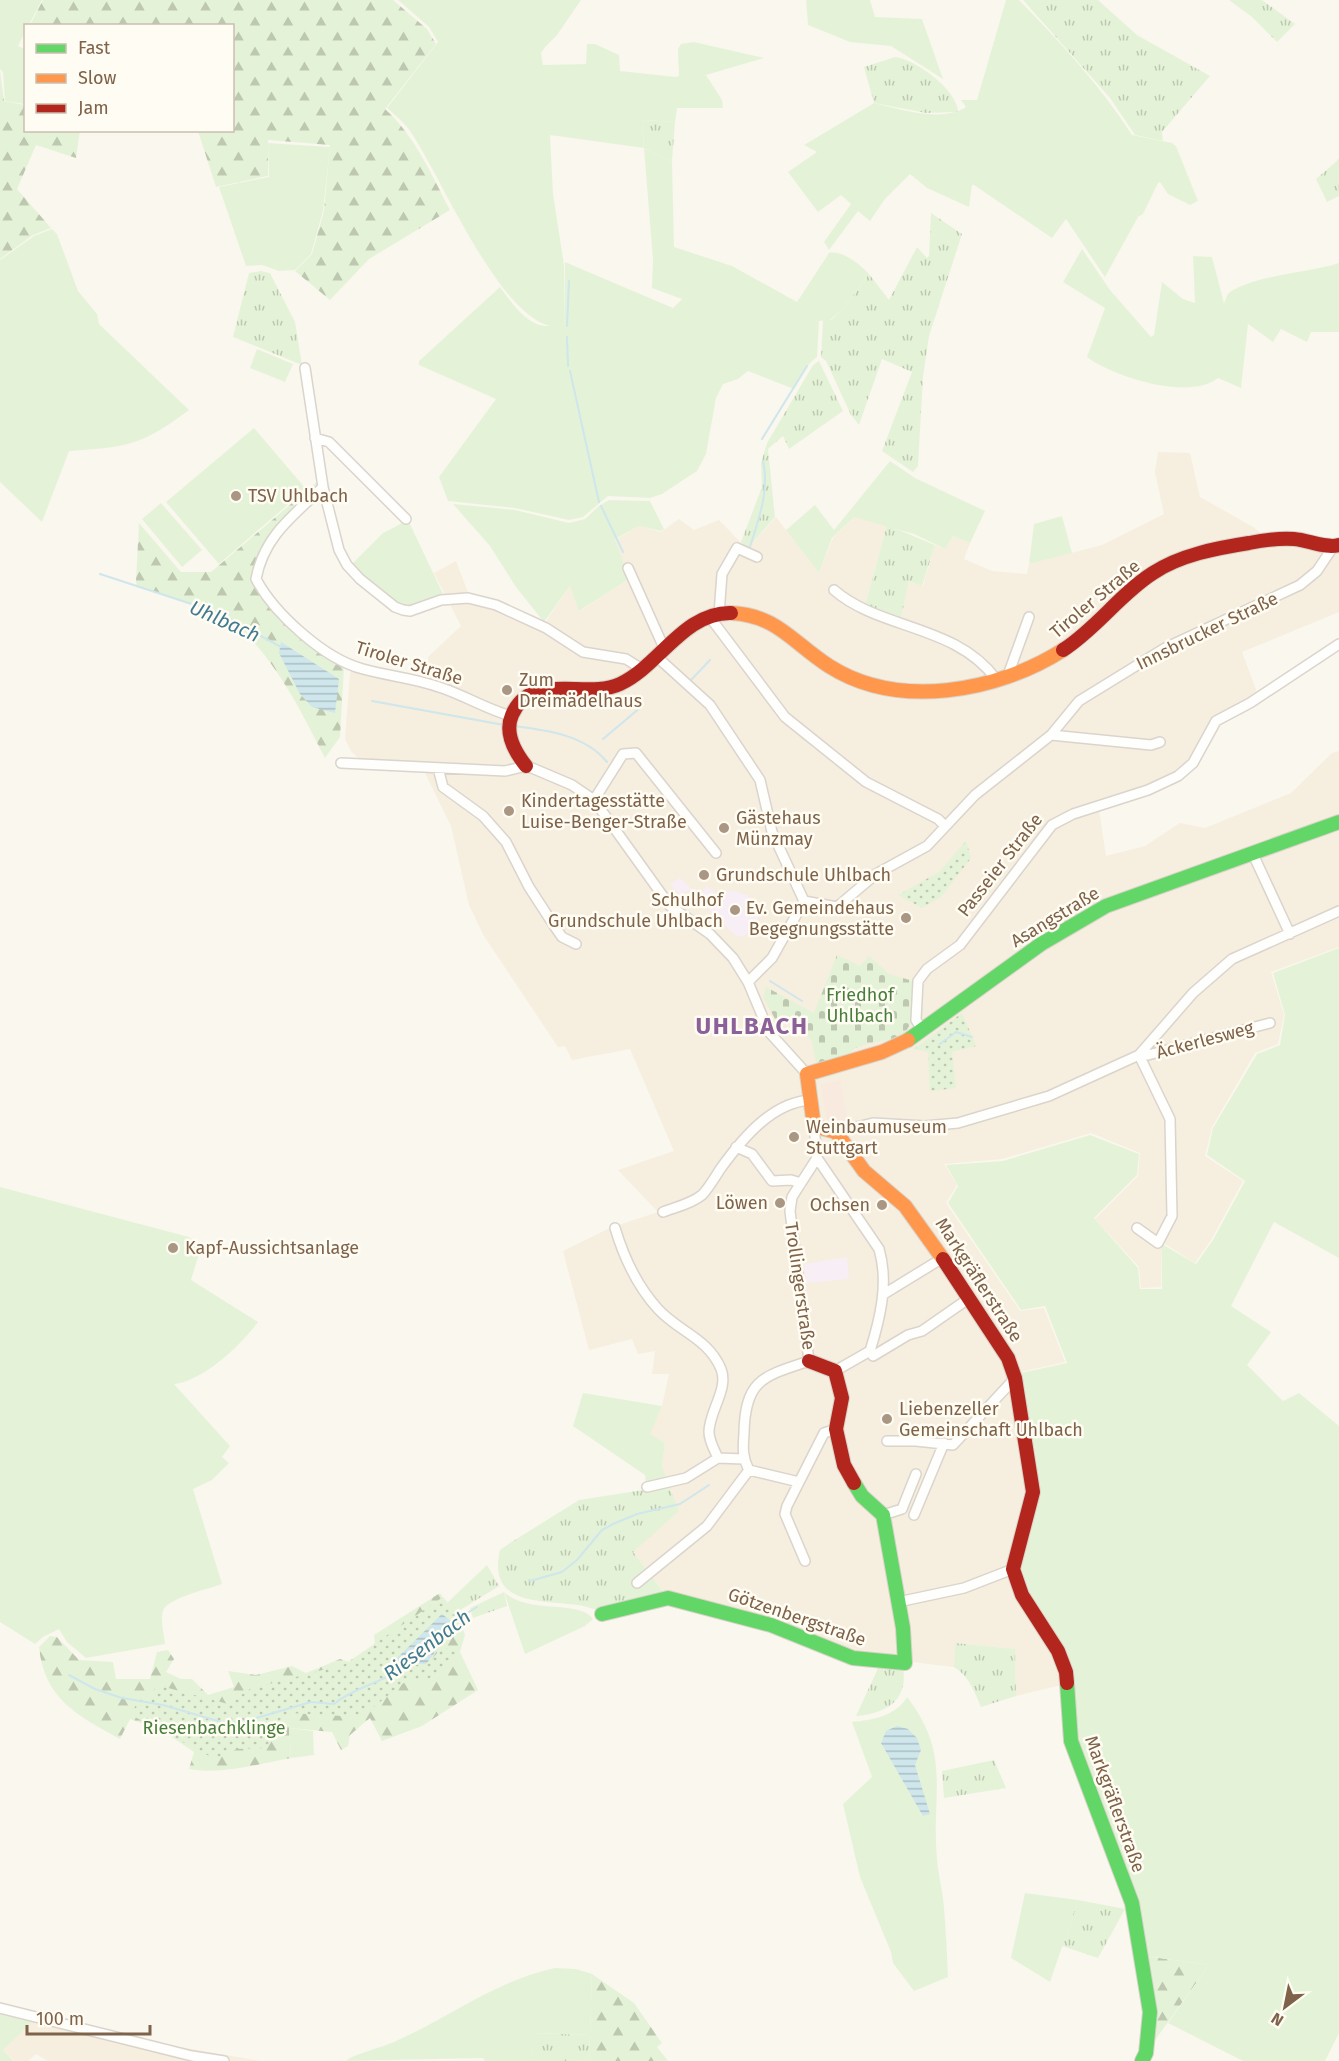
<svg xmlns="http://www.w3.org/2000/svg" width="1339" height="2061" viewBox="0 0 1339 2061" font-family="'Fira Sans',sans-serif">
	<style>
		.residential { fill: #f6eede }
		.commercial { fill: #f8eadf }
		.education { fill: #f8eef6 }
		.grass { fill: url(#grass-tufts) }
		.forest { fill: url(#forest-firs) }
		.cemetery { fill: url(#cemetery-stones) }
		.park { fill: url(#park-dots) }
		.garden { fill: #e4f3d8; fill-rule: evenodd }
		.water { fill: url(#water-rules) }
		.lines { fill: none; stroke-linecap: round; stroke-linejoin: round }
		.stream { stroke: #cee6ec; stroke-width: 2 }
		.street-casing { stroke: #dad4cc; stroke-width: 12 }
		.fast-casing { stroke: #d9d3c9; stroke-width: 16 }
		.slow-casing { stroke: #d9d3c9; stroke-width: 16 }
		.jam-casing { stroke: #d9d3c9; stroke-width: 16 }
		.street { stroke: #fefefc; stroke-width: 9 }
		.fast { stroke: #63d668; stroke-width: 14 }
		.slow { stroke: #ff974d; stroke-width: 14 }
		.jam { stroke: #b3261e; stroke-width: 14 }
		.poi-dot { fill: #a99683; stroke: #fffcf3; stroke-width: 2 }
		.labels { text-anchor: middle; stroke-width: 5; stroke-linejoin: round; paint-order: stroke }
		.poi-label { font-size: 18px; fill: #7e6249; stroke: #fffcf3; text-anchor: start }
		.street-label { font-size: 18px; fill: #7e6249; stroke: #fffcf3 }
		.park-label { font-size: 18px; fill: #487e3c; stroke: #fffcf3 }
		.water-label { font-size: 20px; font-style: italic; fill: #407b93; stroke: #fffcf3 }
		.district-label { font-size: 24px; font-weight: bold; letter-spacing: 1.5px; fill: #8c6199; stroke: #fffcf3 }
	</style>
	<defs>
		<pattern id="grass-tufts" width="24" height="20" patternUnits="userSpaceOnUse" patternTransform="scale(1.5)"><rect width="24" height="20" fill="#e4f3d8"/><path d="M3 7l-1-3M5 7V3M7 7l1-3M15 17l-1-3M17 17v-4M19 17l1-3" fill="none" stroke="#bec8b1"/></pattern>
		<pattern id="forest-firs" width="22" height="20" patternUnits="userSpaceOnUse" patternTransform="scale(1.5)"><rect width="22" height="20" fill="#e4f3d8"/><path d="M5 1l3.5 6h-7zM16 11l3.5 6h-7z" fill="#bec8b1"/></pattern>
		<pattern id="cemetery-stones" width="16" height="16" patternUnits="userSpaceOnUse" patternTransform="scale(1.5)"><rect width="16" height="16" fill="#e4f3d8"/><path d="M2 7V4a2 2 0 0 1 4 0v3zM10 15v-3a2 2 0 0 1 4 0v3z" fill="#bec8b1"/></pattern>
		<pattern id="park-dots" width="8" height="8" patternUnits="userSpaceOnUse" patternTransform="scale(1.5)"><rect width="8" height="8" fill="#e4f3d8"/><path d="M2 2h.1M6 6h.1" fill="none" stroke="#bec8b1" stroke-width="1.8" stroke-linecap="round"/></pattern>
		<pattern id="water-rules" width="6" height="5" patternUnits="userSpaceOnUse" patternTransform="scale(1.5)"><rect width="6" height="5" fill="#cee6ec"/><path d="M0 2.5h6" fill="none" stroke="#acbec1"/></pattern>
	</defs>
	<rect width="100%" height="100%" fill="#faf7ee"/>
	<path class="residential" d="M1158,452L1190,453L1200,497L1253,527L1275,544L1339,547V612L1242,652L1258,695L1215,718L1191,761L1177,774L1099,810L1106,856L1145,846L1180,823L1205,828L1291,793L1332,753L1339,751V947L1271,972L1284,1015L1278,1044L1255,1053L1212,1127L1205,1156L1243,1181L1211,1240L1195,1263L1162,1242L1161,1287L1141,1288L1139,1267L1095,1219L1138,1176L1140,1153L1091,1133L1002,1159L944,1164L957,1185L946,1203L1020,1311L1044,1308L1065,1362L1020,1372L1060,1651L1061,1685L1016,1696L1015,1649L955,1643L954,1667L869,1657L667,1597L633,1552L669,1486L662,1466L665,1443L649,1434L662,1406L669,1374H652L655,1351L638,1354L632,1339L589,1350L563,1251L610,1228L658,1212L618,1170L674,1151L630,1049L572,1060L565,1046L558,1047L484,936L469,905L451,826L426,775V764L361,761L351,751L345,739L350,673L353,669L431,687L428,657L461,626L434,573L456,561L469,595L544,624L570,586L580,611L629,579L615,540L639,526L661,532L679,519L694,530L719,520L747,549L776,517L819,573L833,538L854,517L887,525L865,604L901,618L909,581L923,586L935,545L945,549L953,536L970,543L964,559L992,571L1027,574L1029,564L1102,545L1164,514L1155,472Z
		M37,2015L169,2045L260,2061H48L36,2054L28,2061H15L3,2050Z"/>
	<path class="commercial" d="M840,1080L847,1121H827L821,1085Z"/>
	<path class="education" d="M680,878L699,896L707,886L722,899L730,890L747,895L762,907L756,927L742,937L735,935L689,890L680,895L670,884Z
		M847,1257L849,1279L806,1283L804,1264Z"/>
	<path class="grass" d="M1023,0H1098L1137,35L1210,76L1162,132L1163,141L1135,135L1110,98Z
		M1229,0H1262L1295,24L1277,42L1252,17Z
		M895,57C915,59 958,90 958,112L926,113L874,103L864,67Z
		M642,120L675,122L672,161L644,148Z
		M1339,159V196L1327,202L1316,179Z
		M931,213L962,234L929,336L923,377L918,466L913,472L882,451L912,372L882,359L859,425L851,415L826,361L821,357L823,320H831L843,309L869,274L889,300L917,247L927,258L929,256Z
		M261,271L270,273L295,322L302,365L233,337L249,273Z
		M819,361L843,411L789,449L783,436L768,449L775,517L747,549L741,542L762,487L761,463L767,443L813,365Z
		M887,525L935,545L922,586L909,581L901,618L865,605Z
		M669,1486L679,1511L633,1552L667,1597C650,1602 631,1610 613,1612C602,1613 588,1606 577,1605C539,1600 487,1605 500,1550L510,1543L579,1500Z
		M487,1565L499,1586L454,1614L447,1603Z
		M504,1592L507,1606L473,1618L470,1608Z
		M955,1643L1015,1649L1016,1696L981,1707C974,1691 969,1676 954,1667Z
		M880,1664L903,1668C909,1701 884,1714 856,1716Z
		M994,1760L1006,1788L944,1798L942,1771Z
		M1078,1900L1125,1909L1098,1958L1062,1946Z
		M533,2033L590,2035L589,2061H532Z"/>
	<path class="forest" d="M43,0H393L427,29L436,44L385,109C415,136 431,174 450,210L369,259L330,300L295,271L312,254L324,211L330,145L268,140V176L216,187L198,131L232,130V26L30,25Z
		M0,70L4,101L25,105L26,130L80,131L76,158L36,145L17,189L51,228L33,235L0,259Z
		M318,481L319,488L269,538L258,555L252,579L321,649L344,667L340,737L325,758C301,711 265,636 216,613C191,602 163,595 137,587L136,581L139,523L181,572H211Z
		M440,1593L462,1626L465,1635L460,1652L478,1690L422,1726L382,1741L370,1718L350,1735L348,1746L341,1750L332,1732L289,1728L291,1758C258,1764 222,1775 189,1769L194,1752L163,1731L130,1719L120,1739C78,1716 44,1699 39,1647L50,1636L57,1637L79,1660L113,1662L116,1679H150L157,1652L168,1650L174,1659L166,1672L181,1679H192L208,1695L234,1687L228,1671L256,1675L292,1666L306,1673L340,1659L349,1662L375,1648L374,1635Z
		M1145,1956L1209,1965L1153,2043Z
		M592,1974L634,2003L662,2043L657,2047L668,2061H589Z"/>
	<path class="cemetery" d="M837,955L860,966L869,956L889,974L913,981L912,1022L901,1038L870,1043L855,1048L846,1058L816,1063L812,1041L795,1024L797,1021L793,1017L789,1022L786,1019L779,1026L763,997L766,987L814,1013Z"/>
	<path class="park" d="M966,841L971,858L941,897L922,908L898,895L939,872Z
		M962,1013L976,1046L952,1052L956,1088L930,1091L928,1052L914,1049Z
		M443,1597L456,1612L397,1660L402,1666L428,1664L442,1647L460,1651L453,1662L439,1674L427,1679L405,1682L361,1717L289,1713L266,1748L237,1749L215,1759L131,1715L140,1696L149,1697L157,1685L228,1704L250,1689L345,1664Z"/>
	<path class="garden" d="M0,0H42L29,25L26,26L25,32L18,46L25,49V104L5,101L3,72L0,69Z
		M398,0H581L557,35L546,46L541,53L543,65L586,64L587,44H595L619,55L620,71L676,77L679,76L678,49L681,44L694,42L764,58L706,75L722,100L723,108H677L675,122L642,120L644,148L672,161L674,247L732,266L797,302L829,253C842,250 860,264 869,274L843,309L830,320L819,321L817,357L810,363L794,389L748,371L738,379L723,384L716,398L706,454L697,471L662,494L650,498L608,496L583,517L569,520L515,508L448,501L439,477L496,399L419,365V361L500,287C512,303 528,328 550,326C498,314 442,179 412,134C406,124 396,116 387,108L438,42L429,27ZM550,135L644,148L653,260L652,288L682,299L673,308L565,262L564,327V265L553,194Z
		M806,0H870L875,17L922,19L943,79L891,46L850,42L808,25Z
		M1006,0H1019C1060,42 1100,85 1132,135L1172,143L1176,146L1198,201L1190,205L1168,194L1160,182L1158,183L1143,214L1138,217L1105,277L1066,219L1052,238L974,185H972L969,207L927,188L910,174L885,199L870,221L858,211L829,250L824,242L851,204L841,195L818,212L788,172L817,152L804,145L874,103C900,109 941,123 966,107L961,100H977Z
		M268,143L330,147L323,211L311,254L295,270L279,271L262,265L246,266L219,187L269,177Z
		M52,229L57,234L78,291L97,314L99,324L189,410C141,446 127,447 69,451L42,522L0,482V260L34,236Z
		M1082,249L1110,290L1151,337L1154,335L1162,282L1183,299L1195,303L1193,256L1212,257L1224,303C1226,300 1226,295 1230,292C1255,275 1308,273 1339,263V332H1311L1307,342L1281,329L1273,342L1248,324L1241,388L1218,378C1190,401 1113,377 1087,357L1105,308L1063,282Z
		M257,349L293,364L285,382L250,368Z
		M254,428L306,489L219,564L166,502Z
		M890,461L915,478L985,511L970,543L953,536L945,549L914,534L854,517L832,538L819,573L786,530L815,505L834,530Z
		M609,500L650,501L664,529L661,531L639,526L615,539L629,579L579,611L570,586L544,622L516,587L490,546L453,504L515,510L569,523L585,519L600,505Z
		M161,503L202,550L182,567L142,519Z
		M1062,516L1072,553L1029,564L1034,524Z
		M408,520L445,598L409,608L396,605L351,565L383,533Z
		M1339,948V1258L1274,1222L1231,1306L1271,1332L1247,1365L1283,1401L1299,1393L1339,1426V2033L1325,2061H1243L1168,2023L1209,1965L1145,1956L1077,1739L1071,1690L1026,1592L1020,1570L1038,1493L1021,1373L1067,1363L1045,1306L1021,1310L948,1203L958,1186L946,1165L1003,1161L1090,1135L1139,1154L1137,1175L1094,1218L1138,1268L1140,1289H1162V1244L1196,1264L1213,1240L1245,1181L1207,1155L1213,1128L1257,1054L1280,1045L1285,1015L1273,973Z
		M0,1187L189,1237L198,1244L199,1254L191,1280L258,1322C241,1345 203,1381 174,1384L230,1446L222,1457L229,1463L212,1480L193,1489L222,1584C209,1589 167,1598 163,1611C160,1620 164,1634 165,1644L86,1658L67,1642L59,1629L43,1637L35,1644L0,1622Z
		M583,1393L662,1406L650,1434L665,1443L662,1466L667,1480L646,1484L645,1475L573,1426Z
		M504,1592C528,1615 579,1599 593,1619L585,1626L525,1654Z
		M907,1697C952,1755 931,1794 937,1858C938,1875 943,1891 944,1908C946,1931 947,1954 948,1977L914,1991L893,1963L891,1952L860,1877L843,1804L872,1777L852,1722C872,1720 896,1716 907,1697Z
		M289,1728L313,1731L314,1755L291,1758Z
		M1025,1893L1078,1900L1050,1982L1011,1958Z
		M555,1968L576,1969L592,1974L590,2035L534,2033L532,2061H485L483,2058L346,2061C353,2054 384,2047 396,2041C450,2017 497,1980 555,1968Z
		M0,2013L32,2022L3,2050L14,2061H0Z"/>
	<path class="water" d="M281,642L339,679L335,713L312,707L300,694L279,653Z
		M442,1614L452,1622L440,1646L426,1664L399,1663L397,1658Z
		M897,1726L908,1729L917,1738L921,1750L915,1765L930,1814L923,1816L881,1743L886,1731Z"/>
	<g class="lines">
		<path class="stream" d="M567,326L569,281
			M567,337L568,366
			M570,371L599,502
			M762,439L807,366
			M601,506L623,552
			M749,550C758,521 770,491 763,461
			M100,574L219,613L281,647
			M691,680L710,660
			M372,701L504,725
			M513,726C547,730 585,735 607,762
			M603,739L641,707
			M770,981L802,1001
			M940,1044L956,1032L972,1037
			M530,1581L562,1572L577,1560L602,1530L613,1524L637,1514L680,1504L709,1485
			M451,1623L477,1607
			M69,1675L95,1689L122,1698L163,1705L225,1723L246,1721L311,1702L334,1704C357,1685 384,1684 407,1663"/>
		<g class="street-casing">
			<path id="street" d="M305,368L323,487L339,550L347,565L360,579L395,607L403,610L410,611L441,600L468,598L496,605L546,628L583,652L626,659L642,669
				M315,438L329,442L406,519
				M323,487C293,516 264,536 256,579C274,613 324,659 363,669C388,676 414,678 439,687C464,695 486,709 511,716
				M628,568L664,648
				M834,590C880,630 955,624 996,679
				M719,614L722,574L737,548L757,557
				M709,616L785,717L866,782L938,819L945,826
				M656,656L710,705L760,780L772,832L804,901
				M1008,675L1029,617
				M1051,735L1151,745L1160,742
				M341,763L505,771L526,766L532,768L572,785L594,800L670,906L710,934L733,958L748,982L769,1032L807,1074
				M438,768L443,787L483,816L506,842L529,887L555,927L562,937L576,944
				M594,800L623,754L636,753L716,853
				M1252,852L1290,934
				M748,982L772,958L804,901L837,907L876,874L927,846L975,795L1051,735L1079,701L1165,648L1300,585L1317,571L1333,547
				M923,1031L916,1020L918,981L927,969L960,945L1052,825L1073,814L1148,790L1178,776L1193,763L1216,721L1250,703L1339,644
				M1139,1055H1148L1270,1023
				M836,1132L873,1123L925,1126L958,1123L1049,1096L1139,1055L1193,993L1232,959L1339,911
				M736,1147L752,1154L772,1181L791,1180L801,1183
				M817,1158L879,1249C889,1283 880,1319 870,1351L835,1371
				M663,1212C676,1207 691,1204 702,1195C709,1188 715,1177 721,1168C742,1139 772,1102 811,1100
				M615,1228C624,1258 637,1286 658,1309C679,1332 708,1338 721,1369C729,1389 709,1411 709,1432C709,1441 714,1449 718,1458
				M1137,1228L1158,1243L1172,1216L1170,1119L1139,1055
				M884,1294L941,1259
				M873,1356L908,1335L922,1331L968,1299
				M887,1441H916L953,1445L1015,1378
				M718,1458L743,1459
				M749,1470L799,1482
				M647,1487L686,1478L718,1458
				M883,1515L902,1509L916,1474
				M914,1515L944,1443
				M805,1561L785,1514L787,1506L824,1433L836,1429
				M637,1583L707,1526L749,1470C742,1457 743,1447 744,1433C745,1379 764,1376 809,1361L790,1211L792,1197L817,1158L814,1126
				M898,1602L964,1588L1013,1569
				M0,2008L192,2056L224,2061"/>
		</g>
		<g class="fast-casing">
			<path id="fast" d="M908,1040L1041,944L1106,906L1339,822
				M602,1614L668,1598L771,1625L853,1658L905,1663L903,1628L883,1515L862,1496L854,1483
				M1067,1683L1071,1741L1132,1903L1150,2012L1146,2053L1142,2061"/>
		</g>
		<g class="slow-casing">
			<path id="slow" d="M731,613C777,615 793,643 829,666C898,710 997,692 1063,650
				M908,1040L882,1052L807,1074L814,1126L836,1132L864,1171L905,1206L943,1259"/>
		</g>
		<g class="jam-casing">
			<path id="jam" d="M1063,650C1097,628 1120,594 1153,573C1180,555 1217,548 1249,543C1264,540 1279,538 1294,539C1308,540 1327,549 1339,545
				M526,766C515,752 504,733 512,715C531,670 586,700 620,684C659,666 684,612 731,613
				M943,1259L1008,1358L1015,1378L1033,1492L1013,1569L1022,1595L1058,1651L1066,1672L1067,1683
				M809,1361L835,1371L842,1398L836,1429L844,1465L854,1483"/>
		</g>
		<use href="#street" class="street"/>
		<use href="#fast" class="fast"/>
		<use href="#slow" class="slow"/>
		<use href="#jam" class="jam"/>
	</g>
	<g class="poi-dot">
		<circle cx="236" cy="496" r="6"/>
		<circle cx="507" cy="690" r="6"/>
		<circle cx="509" cy="811" r="6"/>
		<circle cx="724" cy="828" r="6"/>
		<circle cx="704" cy="875" r="6"/>
		<circle cx="735" cy="910" r="6"/>
		<circle cx="906" cy="918" r="6"/>
		<circle cx="794" cy="1137" r="6"/>
		<circle cx="780" cy="1203" r="6"/>
		<circle cx="882" cy="1205" r="6"/>
		<circle cx="173" cy="1248" r="6"/>
		<circle cx="887" cy="1419" r="6"/>
	</g>
	<g class="labels">
		<g class="poi-label">
			<text x="248" y="502">TSV Uhlbach</text>
			<text x="519" y="686">Zum<tspan x="519" dy="21">Dreimädelhaus</tspan></text>
			<text x="521" y="807">Kindertagesstätte<tspan x="521" dy="21">Luise-Benger-Straße</tspan></text>
			<text x="736" y="824">Gästehaus<tspan x="736" dy="21">Münzmay</tspan></text>
			<text x="716" y="881">Grundschule Uhlbach</text>
			<text x="723" y="906" text-anchor="end">Schulhof<tspan x="723" dy="21">Grundschule Uhlbach</tspan></text>
			<text x="894" y="914" text-anchor="end">Ev. Gemeindehaus<tspan x="894" dy="21">Begegnungsstätte</tspan></text>
			<text x="806" y="1133">Weinbaumuseum<tspan x="806" dy="21">Stuttgart</tspan></text>
			<text x="768" y="1209" text-anchor="end">Löwen</text>
			<text x="870" y="1211" text-anchor="end">Ochsen</text>
			<text x="185" y="1254">Kapf-Aussichtsanlage</text>
			<text x="899" y="1415">Liebenzeller<tspan x="899" dy="21">Gemeinschaft Uhlbach</tspan></text>
		</g>
		<g class="street-label">
			<text transform="translate(1095 599) rotate(-40)" y="6">Tiroler Straße</text>
			<text transform="translate(1207 631) rotate(-26)" y="6">Innsbrucker Straße</text>
			<text transform="translate(409 663) rotate(17)" y="6">Tiroler Straße</text>
			<text transform="translate(1000 865) rotate(-52)" y="6">Passeier Straße</text>
			<text transform="translate(1055 917) rotate(-31)" y="6">Asangstraße</text>
			<text transform="translate(1205 1040) rotate(-15)" y="6">Äckerlesweg</text>
			<text transform="translate(979 1280) rotate(57)" y="6">Markgräflerstraße</text>
			<text transform="translate(800 1286) rotate(82)" y="6">Trollingerstraße</text>
			<text transform="translate(797 1617) rotate(19)" y="6">Götzenbergstraße</text>
			<text transform="translate(1115 1804) rotate(70)" y="6">Markgräflerstraße</text>
		</g>
		<g class="park-label">
			<text x="860" y="1001">Friedhof<tspan x="860" dy="21">Uhlbach</tspan></text>
			<text x="214" y="1734">Riesenbachklinge</text>
		</g>
		<g class="water-label">
			<text transform="translate(225 621) rotate(24)" y="7">Uhlbach</text>
			<text transform="translate(427 1645) rotate(-37)" y="7">Riesenbach</text>
		</g>
		<g class="district-label">
			<text x="752" y="1034">UHLBACH</text>
		</g>
	</g>
	<rect x="24" y="24" width="210" height="108" fill="#fffcf3" stroke="#cbbeaf" stroke-width="1.5"/>
	<rect x="36" y="44" width="30" height="9" fill="#63d668" stroke="#cbbeaf" stroke-width="1.5"/>
	<text x="78" y="54" font-size="18" fill="#7e6249">Fast</text>
	<rect x="36" y="74" width="30" height="9" fill="#ff974d" stroke="#cbbeaf" stroke-width="1.5"/>
	<text x="78" y="84" font-size="18" fill="#7e6249">Slow</text>
	<rect x="36" y="104" width="30" height="9" fill="#b3261e" stroke="#cbbeaf" stroke-width="1.5"/>
	<text x="78" y="114" font-size="18" fill="#7e6249">Jam</text>
	<g transform="translate(1285 2007) rotate(212)" stroke="#fffcf3" stroke-width="4.5" paint-order="stroke">
	<path d="M0-4.5L10 22L0 15L-10 22Z" fill="#7e6249"/>
	<text y="-9" font-size="16" font-weight="bold" text-anchor="middle" fill="#7e6249">N</text>
	</g>
	<path d="M27 2025v9h123v-9" fill="none" stroke="#7e6249" stroke-width="3"/>
	<text x="36" y="2025" font-size="18" fill="#7e6249" stroke="#fffcf3" stroke-width="4.5" paint-order="stroke">100 m</text>
</svg>
